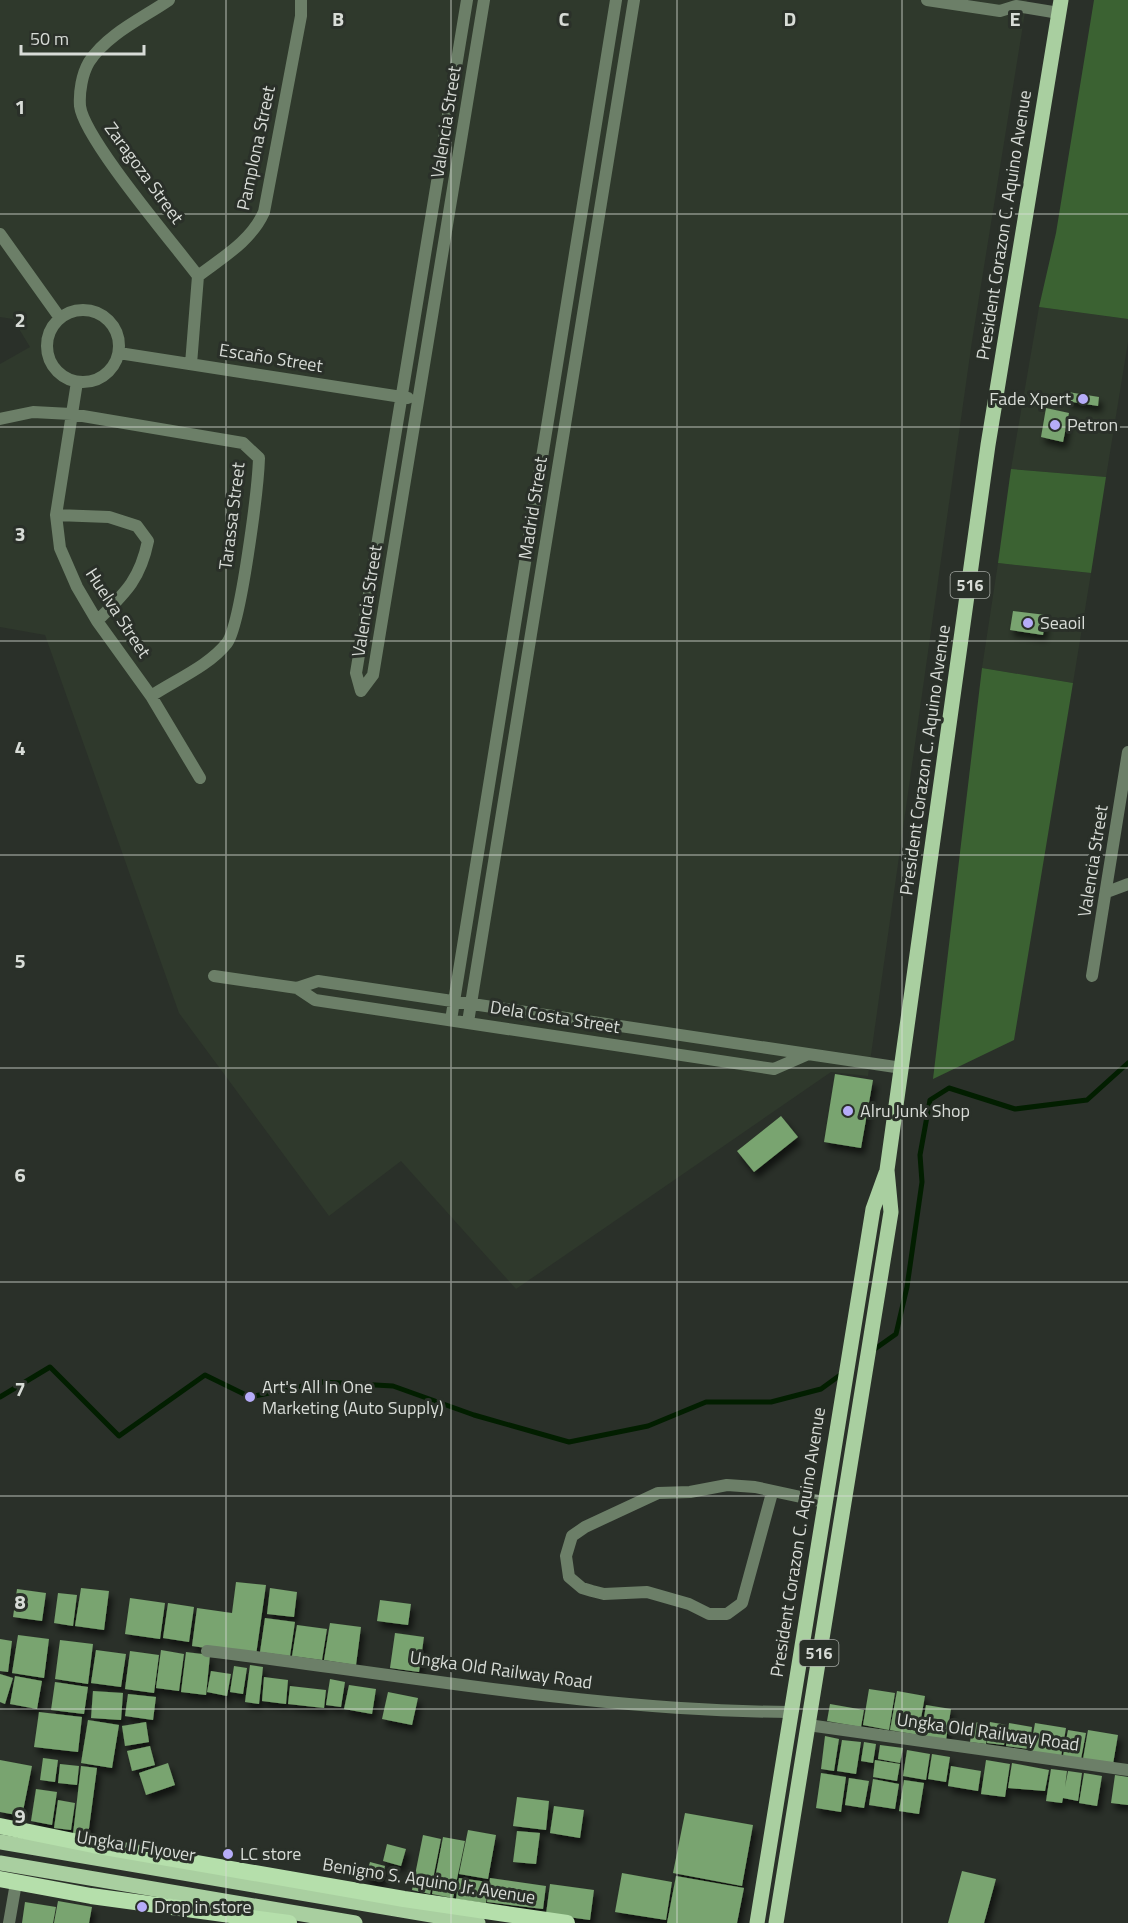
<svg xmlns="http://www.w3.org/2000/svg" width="1128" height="1923" viewBox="0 0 1128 1923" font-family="'Titillium Web',sans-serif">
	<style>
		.built { fill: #2f392c }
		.green { fill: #3b6232 }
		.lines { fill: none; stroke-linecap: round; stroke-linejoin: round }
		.stream { stroke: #021e00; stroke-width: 5 }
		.building { fill: #79a46f; filter: url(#shadow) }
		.minor { stroke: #6c7f68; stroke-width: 12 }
		.primary { stroke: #a9cfa0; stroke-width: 15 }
		.trunk { stroke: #b5dfab; stroke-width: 16 }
		.grid { fill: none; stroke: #d8dcd7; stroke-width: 1.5; stroke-opacity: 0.55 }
		.poi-dot { fill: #b6acf8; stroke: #2a3029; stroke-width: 2 }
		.labels { text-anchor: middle; stroke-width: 6; stroke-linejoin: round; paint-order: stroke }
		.shield { fill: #2a3029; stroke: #a4a8a3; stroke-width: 1.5 }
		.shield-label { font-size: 16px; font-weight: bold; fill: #d8dcd7 }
		.street-label { font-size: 18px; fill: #d8dcd7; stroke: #2a3029 }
		.poi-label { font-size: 18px; fill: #d8dcd7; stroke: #2a3029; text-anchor: start }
		.grid-label { font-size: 20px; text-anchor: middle; font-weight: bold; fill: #d8dcd7; stroke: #2a3029; stroke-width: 6; stroke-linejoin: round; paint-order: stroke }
	</style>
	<defs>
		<filter id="shadow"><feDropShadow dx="3.5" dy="6" stdDeviation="3" flood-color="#0009"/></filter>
	</defs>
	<rect width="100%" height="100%" fill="#2a3029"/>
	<path class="built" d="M0,0H1027L972,341L868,1076L831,1072L516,1289L401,1161L329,1216L179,1013L45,635L0,627V364L30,347L13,319L0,317Z
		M1039,307L1128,319V342L1106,477L1011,469Z
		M998,563L1091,573L1073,683L982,668Z"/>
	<path class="green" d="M1094,0H1128V319L1039,307L1056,233Z
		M1011,469L1106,477L1091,573L998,563Z
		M982,668L1073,683L1014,1040L933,1079Z"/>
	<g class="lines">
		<path class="stream" d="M872,1351L896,1334L907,1287L922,1182L920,1155L930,1100L949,1088L1015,1109L1087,1100L1128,1063
			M0,1397L50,1367L119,1436L205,1375L250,1397L322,1382L393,1386L474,1415L569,1442L648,1426L706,1402H771L821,1389L843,1373"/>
	</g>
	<path class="building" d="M1068,392L1099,397L1098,406L1066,401Z
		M1046,408L1069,413L1063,442L1041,437Z
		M1013,611L1046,615L1043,635L1010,630Z
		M835,1074L873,1080L861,1148L824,1142Z
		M781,1116L798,1137L754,1172L737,1151Z
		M236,1582L266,1585L256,1655L192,1646L197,1608L232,1613Z
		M81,1588L109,1591L104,1630L75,1626Z
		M270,1588L297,1592L294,1617L267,1614Z
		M17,1589L46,1593L42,1621L13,1617Z
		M58,1593L77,1595L73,1626L54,1623Z
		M130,1598L165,1603L160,1639L125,1634Z
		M380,1600L411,1604L408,1625L377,1621Z
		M168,1603L194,1607L189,1642L163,1638Z
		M265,1618L295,1622L290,1656L260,1652Z
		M330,1623L361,1627L356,1665L324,1660Z
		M297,1625L327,1629L322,1660L292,1656Z
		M395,1633L424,1637L419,1672L390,1668Z
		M18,1635L49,1639L44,1678L12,1673Z
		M0,1639L12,1641L8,1672L0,1671Z
		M60,1640L93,1644L88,1684L55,1679Z
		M96,1650L126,1654L121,1687L91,1683Z
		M161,1650L184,1654L179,1691L156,1688Z
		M130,1651L159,1655L154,1693L125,1689Z
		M186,1652L210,1655L206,1695L181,1692Z
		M250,1665L263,1667L259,1704L245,1702Z
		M234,1666L247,1668L243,1694L230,1692Z
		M211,1671L231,1674L227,1696L207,1692Z
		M0,1674L13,1678L5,1704L0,1702Z
		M15,1676L42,1681L37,1709L10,1704Z
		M264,1677L288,1680L286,1704L262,1701Z
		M330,1679L345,1682L341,1707L326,1705Z
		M55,1682L88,1687L84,1714L51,1710Z
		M349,1685L376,1689L372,1714L344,1709Z
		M290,1686L326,1690L324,1708L288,1704Z
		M869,1689L895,1693L889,1730L863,1725Z
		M93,1691L123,1693L121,1720L91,1718Z
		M897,1691L925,1696L918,1735L890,1730Z
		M388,1692L418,1698L412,1725L382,1719Z
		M128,1694L156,1697L153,1720L125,1716Z
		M830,1704L864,1710L861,1727L827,1721Z
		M926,1705L951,1709L946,1740L921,1736Z
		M39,1712L82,1717L78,1752L34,1747Z
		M88,1720L119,1725L112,1768L81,1763Z
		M146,1722L149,1742L125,1746L122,1726Z
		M973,1722L989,1724L986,1744L970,1742Z
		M990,1722L1007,1725L1004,1745L987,1743Z
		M1009,1723L1032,1727L1029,1749L1006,1746Z
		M1035,1723L1066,1728L1061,1757L1030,1752Z
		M1068,1730L1086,1733L1081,1759L1063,1756Z
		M1088,1730L1118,1735L1113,1764L1083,1759Z
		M825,1736L839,1739L834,1771L821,1769Z
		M842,1740L861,1742L856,1774L837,1771Z
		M864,1742L876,1744L873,1763L861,1761Z
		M880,1745L903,1748L900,1763L878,1759Z
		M150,1746L155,1765L132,1771L127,1751Z
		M907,1750L930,1754L926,1780L903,1776Z
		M932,1754L950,1757L946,1782L928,1779Z
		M43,1758L58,1760L55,1782L40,1780Z
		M0,1760L32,1766L22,1816L0,1812Z
		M875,1760L900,1764L897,1781L873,1777Z
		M986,1760L1010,1764L1005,1797L981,1794Z
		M168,1763L175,1785L146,1795L139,1773Z
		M1012,1763L1049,1770L1045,1791L1008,1788Z
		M60,1764L79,1766L77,1785L58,1783Z
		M81,1766L97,1768L88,1836L73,1834Z
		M951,1766L981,1771L978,1791L948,1786Z
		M1051,1769L1067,1771L1065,1787L1068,1771L1082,1773L1078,1801L1063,1798L1062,1803L1046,1801Z
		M821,1773L846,1777L841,1812L816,1808Z
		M1084,1773L1102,1776L1097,1806L1079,1803Z
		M1115,1775L1128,1777V1805L1111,1803Z
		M849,1778L869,1781L864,1808L845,1805Z
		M873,1779L899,1784L895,1809L869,1805Z
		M904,1780L924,1783L919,1814L899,1811Z
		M36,1789L57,1792L52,1825L31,1821Z
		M517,1797L549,1801L546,1830L513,1826Z
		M58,1800L75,1803L71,1830L54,1828Z
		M554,1806L584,1810L580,1838L550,1833Z
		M685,1813L753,1825L742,1886L673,1873Z
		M468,1830L496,1835L488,1879L459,1874Z
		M517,1831L540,1833L536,1864L513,1862Z
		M423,1835L441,1839L430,1894L412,1890Z
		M443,1837L465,1841L453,1898L432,1894Z
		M387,1844L406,1849L401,1866L383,1861Z
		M370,1862L385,1866L381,1882L365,1878Z
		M962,1871L996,1879L984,1923H948Z
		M622,1873L672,1882L666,1920L615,1912Z
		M676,1876L744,1888L737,1923H667Z
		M459,1878L488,1882L486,1903L456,1899Z
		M490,1878L546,1886L543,1909L487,1902Z
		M550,1884L594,1890L590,1920L546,1914Z
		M58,1901L92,1907L89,1923H54Z
		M25,1902L56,1907L53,1923H22Z"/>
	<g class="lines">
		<path class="minor" d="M169,0C143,18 107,34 89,62C82,74 79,92 80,106C84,139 174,244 198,276L191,364
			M927,0L1000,11L1016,6L1059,13
			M0,234L60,318
			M198,276C223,257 251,241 264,212L301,16V0
			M47 346a36 36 0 1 1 72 0a36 36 0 1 1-72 0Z
			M119,353L408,398
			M77,382L56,515L60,548L77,587L97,621L151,696L200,778
			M0,419L33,412L71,414L243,443L259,458C258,488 241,624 227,643C209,666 175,680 151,696
			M56,515L109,517L137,526L148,541C140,580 125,593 97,621
			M361,691L373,675L484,0
			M361,691L356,673L467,0
			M1107,892L1128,884
			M214,976L297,988L318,981L902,1068
			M1092,976L1128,752
			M297,988L315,1000L774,1069L806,1055
			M451,1020L616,0
			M468,1022L634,0
			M772,1493L742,1603L727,1614H709L689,1604L647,1592L604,1594L592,1591L582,1588L569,1577L566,1556L572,1536L585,1527L658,1493L690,1492L727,1485L755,1487L824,1502
			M207,1651C401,1674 595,1711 790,1712
			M808,1725L1128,1770
			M9,1923L16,1883"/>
		<path class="primary" d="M0,1842L478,1923
			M0,1863L355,1923
			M757,1923L873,1209L886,1173
			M776,1923L891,1212L887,1170L988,445L1061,0"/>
		<path class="trunk" d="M0,1826L93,1845L404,1899L567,1923
			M0,1879L91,1896L289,1923"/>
	</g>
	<path class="grid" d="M226,0V1923M451,0V1923M677,0V1923M902,0V1923M0,214H1128M0,427H1128M0,641H1128M0,855H1128M0,1068H1128M0,1282H1128M0,1496H1128M0,1709H1128"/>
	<g class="poi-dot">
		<circle cx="1083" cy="399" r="6"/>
		<circle cx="1055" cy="425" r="6"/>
		<circle cx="1028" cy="623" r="6"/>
		<circle cx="848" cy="1111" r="6"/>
		<circle cx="250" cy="1397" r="6"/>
		<circle cx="228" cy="1854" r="6"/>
		<circle cx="142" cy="1907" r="6"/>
	</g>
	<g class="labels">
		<g class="shield">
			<rect x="950.5" y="572" width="39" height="26" rx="4.5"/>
			<rect x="799.5" y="1640" width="39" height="26" rx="4.5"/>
		</g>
		<g class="shield-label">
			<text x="970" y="591">516</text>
			<text x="819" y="1659">516</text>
		</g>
		<g class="street-label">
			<text transform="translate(446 122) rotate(-81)" y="6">Valencia Street</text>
			<text transform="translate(256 148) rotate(-78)" y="6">Pamplona Street</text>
			<text transform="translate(144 173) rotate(54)" y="6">Zaragoza Street</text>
			<text transform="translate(1004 225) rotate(-81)" y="6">President Corazon C. Aquino Avenue</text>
			<text transform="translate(271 358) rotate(9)" y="6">Escaño Street</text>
			<text transform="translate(533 508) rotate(-81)" y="6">Madrid Street</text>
			<text transform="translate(232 516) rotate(-83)" y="6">Tarassa Street</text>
			<text transform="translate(367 601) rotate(-81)" y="6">Valencia Street</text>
			<text transform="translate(118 613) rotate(57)" y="6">Huelva Street</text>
			<text transform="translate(925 760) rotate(-82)" y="6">President Corazon C. Aquino Avenue</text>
			<text transform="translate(1093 861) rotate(-81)" y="6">Valencia Street</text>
			<text transform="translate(555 1017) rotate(9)" y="6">Dela Costa Street</text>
			<text transform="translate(798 1542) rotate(-81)" y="6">President Corazon C. Aquino Avenue</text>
			<text transform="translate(501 1670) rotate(8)" y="6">Ungka Old Railway Road</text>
			<text transform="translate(988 1732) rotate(8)" y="6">Ungka Old Railway Road</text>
			<text transform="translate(136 1846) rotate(9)" y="6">Ungka II Flyover</text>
			<text transform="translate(429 1881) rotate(9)" y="6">Benigno S. Aquino Jr. Avenue</text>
		</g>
		<g class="poi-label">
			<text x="1071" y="405" text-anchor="end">Fade Xpert</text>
			<text x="1067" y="431">Petron</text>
			<text x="1040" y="629">Seaoil</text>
			<text x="860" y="1117">Alru Junk Shop</text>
			<text x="262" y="1393">Art's All In One<tspan x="262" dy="21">Marketing (Auto Supply)</tspan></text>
			<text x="240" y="1860">LC store</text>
			<text x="154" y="1913">Drop in store</text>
		</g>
	</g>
	<g class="grid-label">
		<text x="338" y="26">B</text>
		<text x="564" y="26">C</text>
		<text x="790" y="26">D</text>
		<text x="1015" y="26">E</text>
		<text x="20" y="114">1</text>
		<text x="20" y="327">2</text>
		<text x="20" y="541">3</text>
		<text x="20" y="755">4</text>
		<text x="20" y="968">5</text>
		<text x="20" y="1182">6</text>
		<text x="20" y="1396">7</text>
		<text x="20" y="1609">8</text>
		<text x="20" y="1823">9</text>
	</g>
	<path d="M21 45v9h123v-9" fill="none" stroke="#d8dcd7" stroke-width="3"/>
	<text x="30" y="45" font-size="18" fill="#d8dcd7" stroke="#2a3029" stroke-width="4.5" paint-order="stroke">50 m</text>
</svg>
